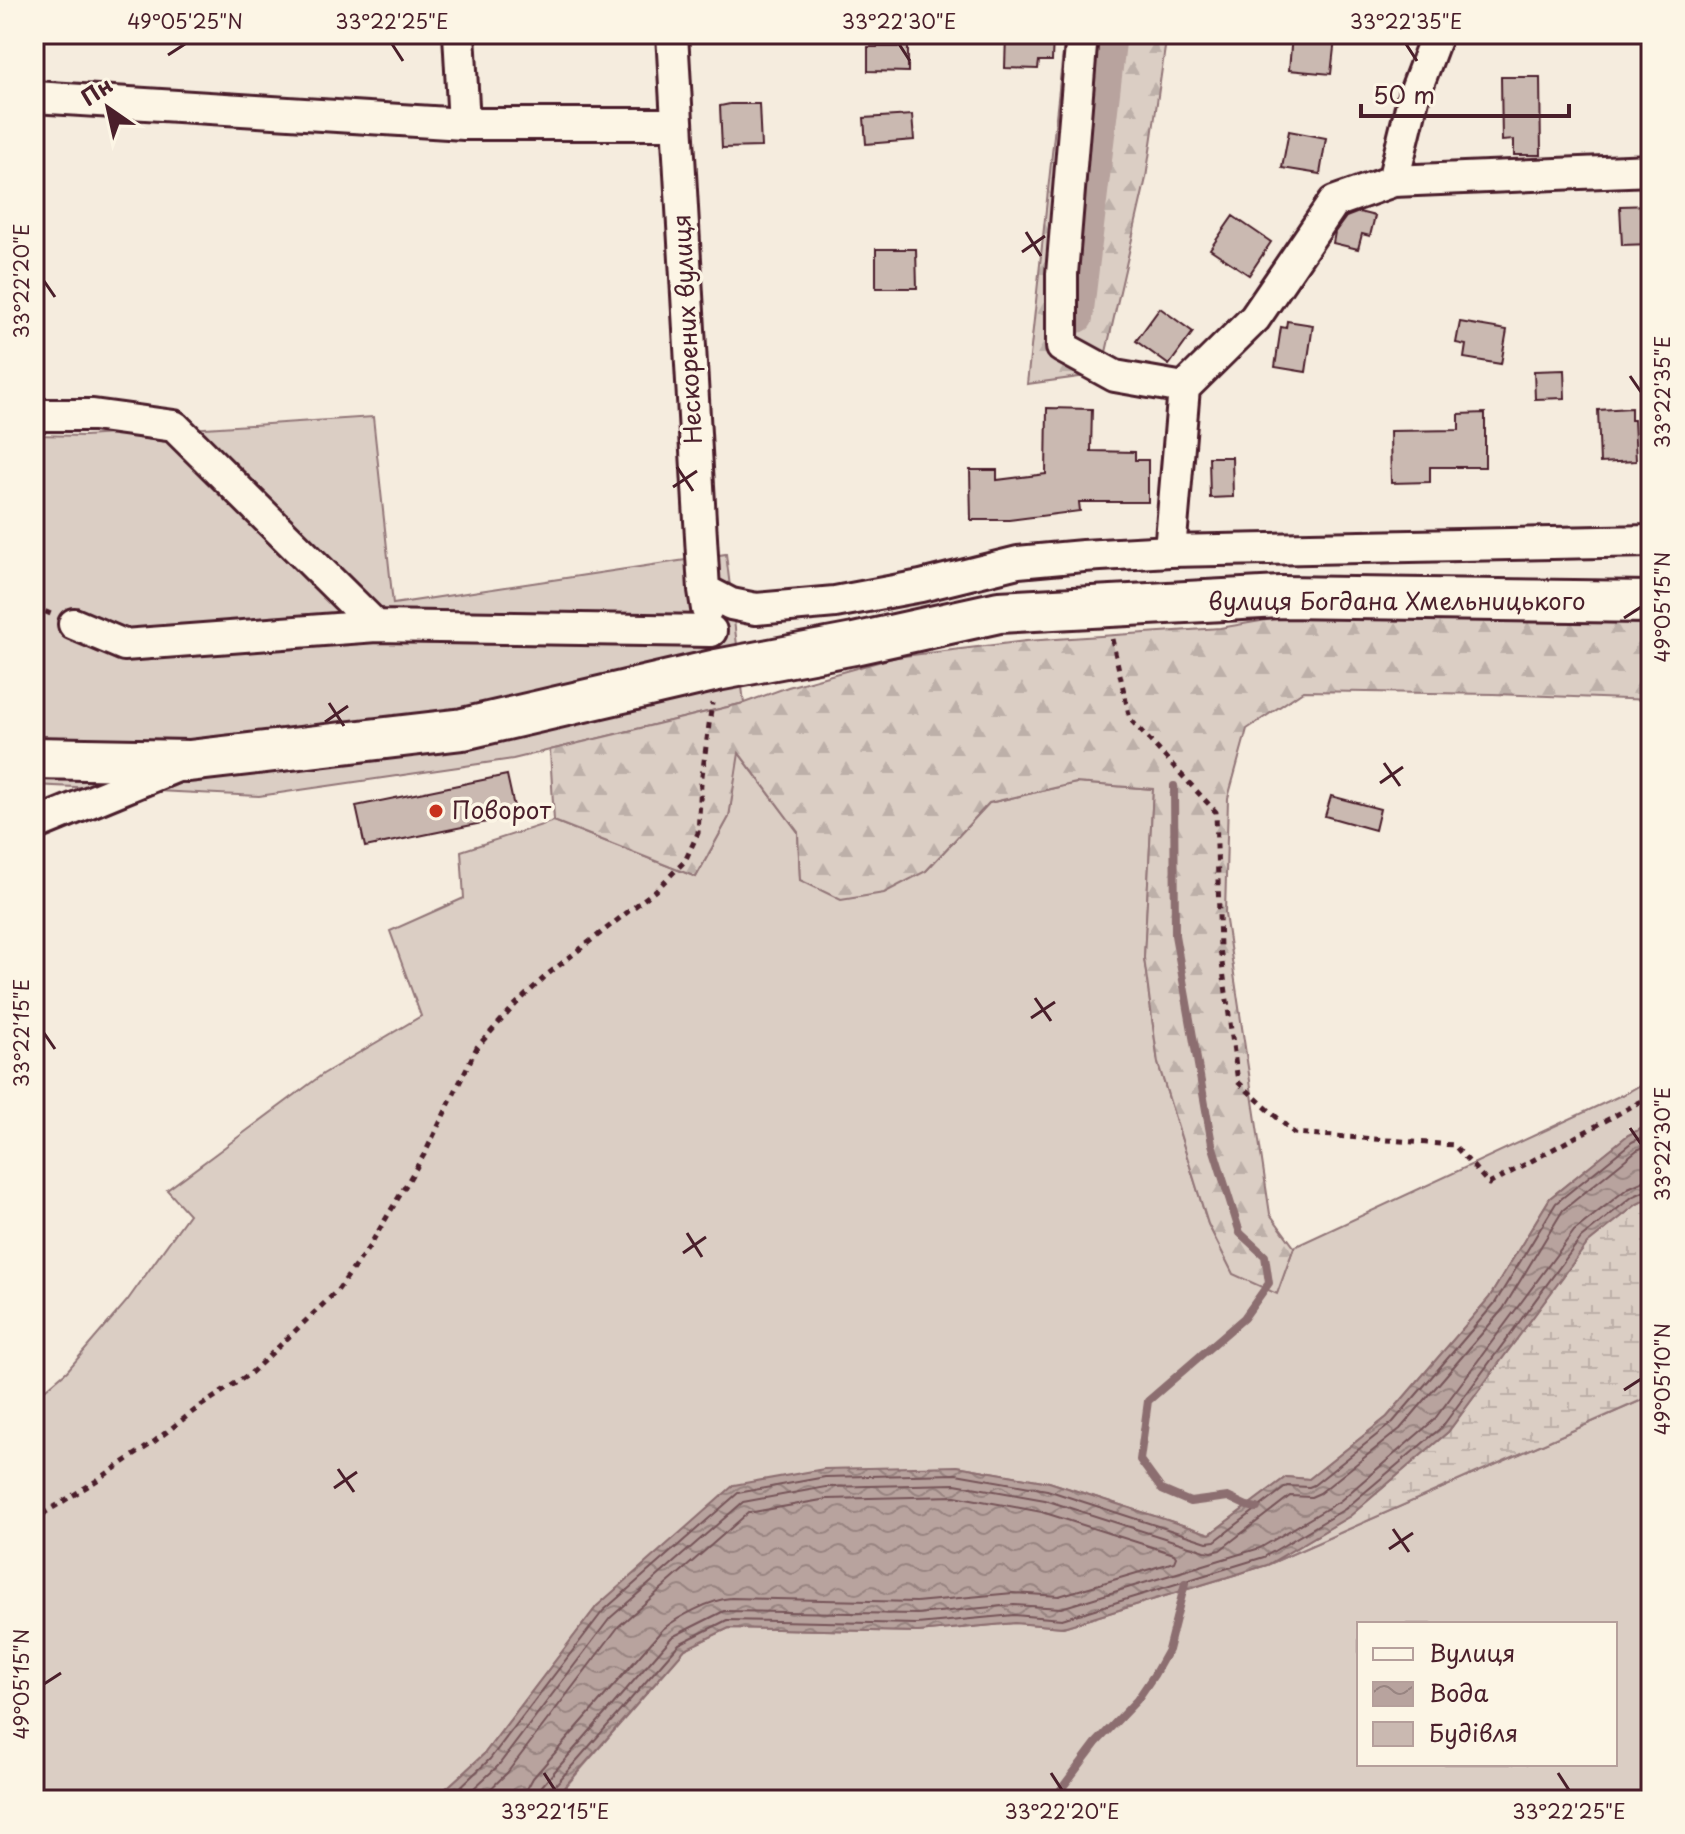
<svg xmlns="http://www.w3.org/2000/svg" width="1685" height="1834" viewBox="0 0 1685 1834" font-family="'Playpen Sans',sans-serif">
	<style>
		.grass { fill: #dbcec4; stroke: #927678; stroke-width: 2; fill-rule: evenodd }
		.forest { fill: url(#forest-firs); stroke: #927678; stroke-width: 2 }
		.wetland { fill: url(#wetland-marsh); stroke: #927678; stroke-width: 2 }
		.water { fill: url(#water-waves); stroke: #8c6e70; stroke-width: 2 }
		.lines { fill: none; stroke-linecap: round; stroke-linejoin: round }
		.shore { stroke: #765459; stroke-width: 2 }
		.stream { stroke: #8c6e70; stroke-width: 8 }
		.canal { stroke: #b8a39e; stroke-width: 30 }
		.building { fill: #cab9b1; stroke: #4a1f2b; stroke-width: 2 }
		.minor-casing { stroke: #4a1f2b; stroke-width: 36 }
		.major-casing { stroke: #4a1f2b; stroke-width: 46 }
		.path { stroke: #4a1f2b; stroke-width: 5; stroke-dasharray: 6 6; stroke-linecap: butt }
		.minor { stroke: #fcf5e5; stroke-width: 30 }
		.major { stroke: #fcf5e5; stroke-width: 40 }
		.ticks { fill: none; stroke: #4a1f2b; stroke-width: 3 }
		.poi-dot { fill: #c8321e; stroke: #fcf5e5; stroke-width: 3 }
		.labels { text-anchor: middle; stroke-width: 7; stroke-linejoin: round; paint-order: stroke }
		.street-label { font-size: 24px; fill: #4a1f2b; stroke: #fcf5e5 }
		.poi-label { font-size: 24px; fill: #4a1f2b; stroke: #fcf5e5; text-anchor: start }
		.neatline { fill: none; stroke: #4a1f2b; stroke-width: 3 }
		.ticks-label { font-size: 20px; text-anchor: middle; fill: #4a1f2b }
	</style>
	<defs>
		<pattern id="forest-firs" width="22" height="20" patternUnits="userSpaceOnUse" patternTransform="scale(2)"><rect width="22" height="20" fill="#dbcec4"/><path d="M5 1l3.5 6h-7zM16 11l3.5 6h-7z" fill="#bdb0a9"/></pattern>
		<pattern id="wetland-marsh" width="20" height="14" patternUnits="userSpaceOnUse" patternTransform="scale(2)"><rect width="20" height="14" fill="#dbcec4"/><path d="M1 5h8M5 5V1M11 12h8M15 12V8" fill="none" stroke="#bdb0a9"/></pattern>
		<pattern id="water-waves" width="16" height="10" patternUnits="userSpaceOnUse" patternTransform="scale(2)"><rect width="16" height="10" fill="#b8a39e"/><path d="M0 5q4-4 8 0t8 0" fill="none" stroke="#988481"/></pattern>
	</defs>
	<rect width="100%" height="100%" fill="#f5ecde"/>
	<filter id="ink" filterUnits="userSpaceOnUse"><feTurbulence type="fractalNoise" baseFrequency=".0125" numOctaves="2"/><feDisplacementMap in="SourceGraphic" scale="16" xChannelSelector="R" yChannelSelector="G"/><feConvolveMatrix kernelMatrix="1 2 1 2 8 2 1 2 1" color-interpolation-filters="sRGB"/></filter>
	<g filter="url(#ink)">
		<path class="grass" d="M373,417L393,604L726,554L744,703L513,759L259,796L34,785V435L84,436Z
			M738,752L798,832L800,880L926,871L989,803L1076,783L1153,789L1144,958L1158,1063L1208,1224L1233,1273L1277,1293L1294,1247L1628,1092L1651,1079V1124L1628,1135L1550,1198L1489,1298L1387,1417L1309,1479L1286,1477L1210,1534L1049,1482L957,1466L597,1606L484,1754L449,1786L429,1800H34V1399L67,1371L127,1301L189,1214L167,1190L323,1074L421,1016L390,931L464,898L461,851L554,821L696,877L729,817Z
			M1651,1396V1800H554L685,1649L729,1628L918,1632L1015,1623L1063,1627L1267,1565ZM1359,1624H1615V1764H1359Z"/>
		<path class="forest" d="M1065,34H1167L1146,178L1101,374L1027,384Z
			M1290,616L1651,624V700L1493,694L1303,691L1247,729L1228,798L1225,914L1270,1214L1294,1247L1277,1294L1233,1274L1208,1224L1158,1063L1144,958L1153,789L1076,783L989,803L926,871L884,893L841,900L800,880L798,832L739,753L729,817L696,877L554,821L550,750L744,703L788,687L896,657L1026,641L1220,628Z"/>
		<path class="wetland" d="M1651,1197V1396L1267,1565L1350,1516L1448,1432L1587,1244L1637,1204Z"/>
		<path class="water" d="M1651,1124V1197L1637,1204L1587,1244L1448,1432L1350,1516L1267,1565L1063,1627L1015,1623L918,1632L729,1628L685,1649L553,1800H429L449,1786L484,1754L597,1606L734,1485L824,1469L957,1466L1049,1482L1210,1534L1286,1477L1309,1479L1387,1417L1489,1298L1550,1198L1628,1135Z"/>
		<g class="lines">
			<path class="shore" d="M443,1800L455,1792L490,1759L603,1611L738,1493L825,1477L956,1474L1047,1490L1207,1542L1215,1541L1287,1486L1309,1487L1314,1485L1393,1422L1495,1303L1556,1203L1632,1142L1651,1133
				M461,1800L498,1766L610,1618L743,1502L826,1487L955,1484L1045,1500L1205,1551L1212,1552L1220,1550L1290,1496L1311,1497L1320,1493L1400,1429L1503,1309L1563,1210L1637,1150L1651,1144
				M479,1800L507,1773L619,1626L748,1513L827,1499L955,1496L1042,1512L1174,1554L1176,1557L1174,1562L1059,1596L1013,1593L916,1602L731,1598C712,1599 678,1617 663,1629L533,1778L527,1789L526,1800
				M538,1800L539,1793L542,1786L672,1637L724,1611L917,1614L1014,1605L1061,1608L1260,1548L1340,1501L1434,1420L1574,1231L1628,1188L1644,1181H1651
				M548,1800L550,1791L679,1644L727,1620L917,1624L1014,1615L1062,1619L1264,1557L1345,1509L1442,1427L1581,1238L1632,1197L1645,1191H1651"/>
			<path class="stream" d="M1174,786L1175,935L1212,1144L1240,1233L1265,1256L1269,1283L1244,1318L1148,1401L1140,1460L1162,1490L1190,1502L1228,1497L1247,1506L1257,1508
				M1053,1800L1096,1743L1137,1700L1154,1675L1168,1650L1185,1583"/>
			<path class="canal" d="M1078,318L1112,34"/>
		</g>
		<path class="building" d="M1006,34H1053L1052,61H1039L1038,69L1005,68Z
			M1292,35L1335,39L1331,74L1289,70Z
			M868,47H908V72L868,71Z
			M1501,77H1540L1541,155H1514V140L1502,141Z
			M730,104H759L761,147L722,148L720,106Z
			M912,115L914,140L866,144L864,118Z
			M1289,131L1326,138L1320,174L1282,168Z
			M1651,205V244L1622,245L1620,206Z
			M1359,212L1375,216L1370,236L1362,234L1358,249L1333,243L1335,232L1346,217Z
			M1233,216L1271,242L1249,275L1210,249Z
			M876,249H916L917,288H876Z
			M1160,308L1193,332L1169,365L1136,341Z
			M1287,321L1313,325L1306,372L1275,367L1281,327L1286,328Z
			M1460,322L1507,330L1501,364L1464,358L1466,345L1456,343Z
			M1564,370L1565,398L1535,399L1534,371Z
			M1047,408L1092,409L1091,451L1135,452V460H1148V502H1079L1080,511L1009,520H971L970,470H997V480L1046,474Z
			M1631,408V420H1634L1636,461L1600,463L1598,410Z
			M1485,413V467H1430V482L1391,483L1390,431L1459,430V414Z
			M1209,457H1232L1233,497L1210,498Z
			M507,775L516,816L365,847L356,806Z
			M1331,796L1380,809L1375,830L1325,816Z"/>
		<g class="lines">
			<g class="minor-casing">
				<path id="minor" d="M459,34L464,124
					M672,34L704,590L707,609
					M1082,34L1062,274V347L1115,376L1184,388
					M34,97L464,124H676
					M1393,181L1414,95L1437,34
					M1184,388L1255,318L1334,202L1393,181L1651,170
					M34,415H93L174,426L376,626L711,631
					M1170,551L1184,388
					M704,590L731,604L756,609L835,602L921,586L1018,562L1083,556L1170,551L1651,541
					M74,624L124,645L376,626
					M34,825L180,765"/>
			</g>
			<g class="major-casing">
				<path id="major" d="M34,758L189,761L463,729L717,670L854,644L999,612L1281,597L1651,602"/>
			</g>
			<path class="path" d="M34,607L51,614
				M1112,639L1130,719L1216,812L1220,948L1238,1082L1294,1133L1454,1145L1489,1184L1651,1096
				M34,1523L46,1512L96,1481L151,1444L199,1407L251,1373L337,1291L369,1247L425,1153L477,1047L516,1004L548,974L656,890L685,861L698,833L701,783L712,703"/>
			<use href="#minor" class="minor"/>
			<use href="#major" class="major"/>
		</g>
	</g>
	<path class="ticks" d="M392,44L403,61M899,44L910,61M1406,44L1417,61M168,55L185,44M1026,232L1041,256M1022,252L1045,236M44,281L55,297M1630,376L1641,392M677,467L693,491M673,487L697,471M1624,618L1641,607M329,703L344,726M325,722L348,706M1384,763L1400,786M1380,783L1403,767M1035,998L1051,1021M1031,1018L1055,1002M44,1033L55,1049M1630,1128L1641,1144M687,1233L702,1257M683,1253L706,1237M1624,1390L1641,1379M338,1469L354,1492M334,1488L357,1472M1393,1529L1409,1552M1389,1549L1413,1533M44,1684L61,1673M544,1773L555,1790M1051,1773L1062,1790M1558,1773L1569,1790"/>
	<circle class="poi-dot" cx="436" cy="811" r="8"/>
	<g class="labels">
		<g class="street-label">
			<text transform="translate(688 329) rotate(-93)" y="8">Нескорених вулиця</text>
			<text x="1397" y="610">вулиця Богдана Хмельницького</text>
		</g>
		<g class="poi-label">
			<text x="452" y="819">Поворот</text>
		</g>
	</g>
	<rect width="1685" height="1834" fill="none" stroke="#fcf5e5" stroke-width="88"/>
	<rect x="1357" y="1622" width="260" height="144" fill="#fcf5e5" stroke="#b59f9b" stroke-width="2"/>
	<rect x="1373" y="1648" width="40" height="12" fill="#fcf5e5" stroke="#b59f9b" stroke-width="2"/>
	<text x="1429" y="1662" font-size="24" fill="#4a1f2b">Вулиця</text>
	<rect x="1373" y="1682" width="40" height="24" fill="url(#water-waves)" stroke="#b59f9b" stroke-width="2"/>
	<text x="1429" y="1702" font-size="24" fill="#4a1f2b">Вода</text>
	<rect x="1373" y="1722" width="40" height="24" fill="#cab9b1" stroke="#b59f9b" stroke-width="2"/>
	<text x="1429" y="1742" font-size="24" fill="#4a1f2b">Будівля</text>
	<g transform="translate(108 108) rotate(326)" stroke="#fcf5e5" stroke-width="6" paint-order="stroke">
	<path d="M0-6L14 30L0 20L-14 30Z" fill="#4a1f2b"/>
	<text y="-12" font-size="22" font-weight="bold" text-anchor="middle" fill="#4a1f2b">Пн</text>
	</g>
	<path d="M1361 104v12h208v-12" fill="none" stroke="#4a1f2b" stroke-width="4"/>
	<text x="1373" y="104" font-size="24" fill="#4a1f2b" stroke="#fcf5e5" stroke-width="6" paint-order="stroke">50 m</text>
	<rect x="44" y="44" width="1597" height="1746" class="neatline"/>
	<g class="ticks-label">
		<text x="185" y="29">49°05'25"N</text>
		<text x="392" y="29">33°22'25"E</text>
		<text x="899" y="29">33°22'30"E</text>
		<text x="1406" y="29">33°22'35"E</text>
		<text transform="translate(22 281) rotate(-90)" y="7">33°22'20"E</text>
		<text transform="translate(1663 392) rotate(-90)" y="7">33°22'35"E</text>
		<text transform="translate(1663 607) rotate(-90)" y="7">49°05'15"N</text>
		<text transform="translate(22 1033) rotate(-90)" y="7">33°22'15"E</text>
		<text transform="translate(1663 1144) rotate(-90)" y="7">33°22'30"E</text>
		<text transform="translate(1663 1379) rotate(-90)" y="7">49°05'10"N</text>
		<text transform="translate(22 1684) rotate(-90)" y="7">49°05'15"N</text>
		<text x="555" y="1819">33°22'15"E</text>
		<text x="1062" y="1819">33°22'20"E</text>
		<text x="1569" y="1819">33°22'25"E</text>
	</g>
</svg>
